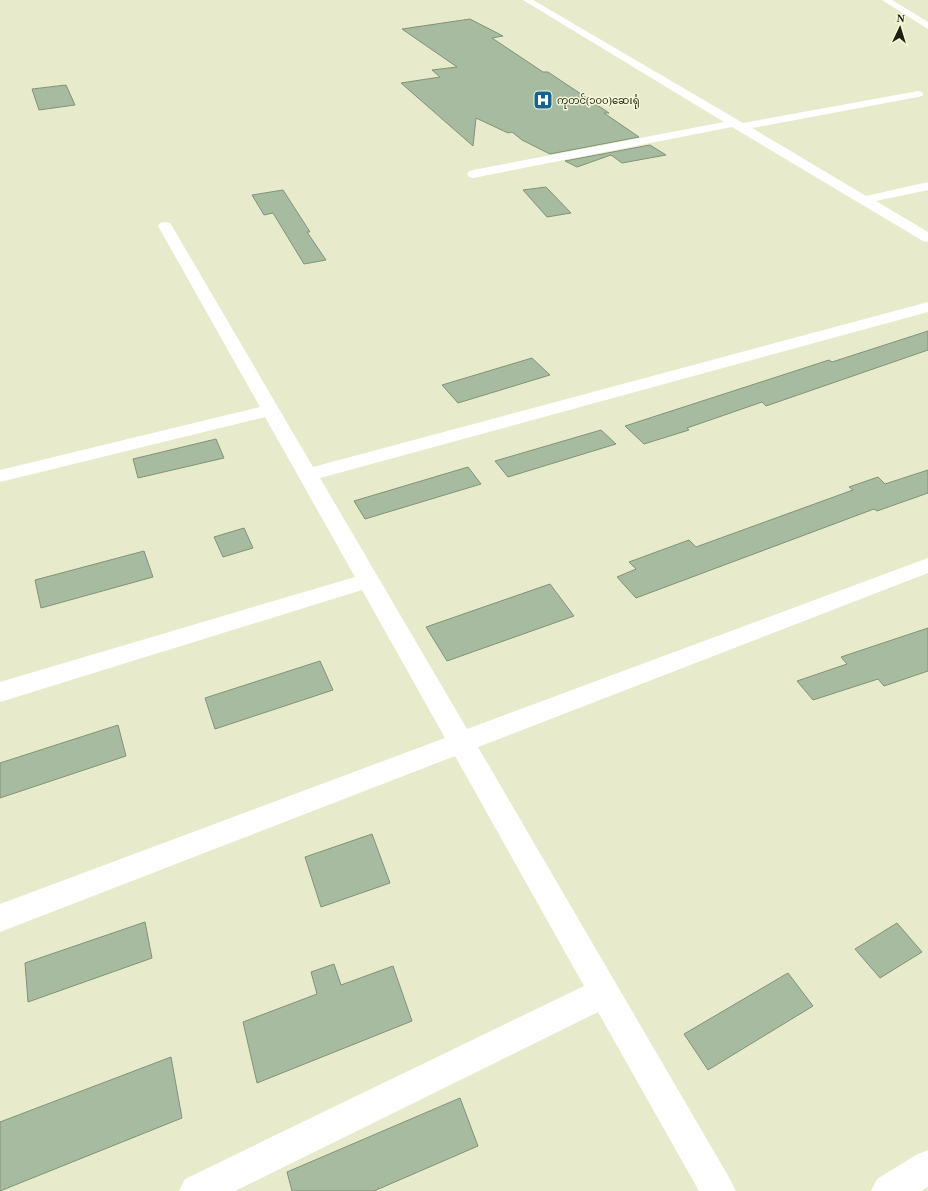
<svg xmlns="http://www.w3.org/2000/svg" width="928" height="1191" viewBox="0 0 928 1191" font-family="'Times New Roman','Noto Sans Myanmar',serif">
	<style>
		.building { fill: #a7bba0; stroke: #809279 }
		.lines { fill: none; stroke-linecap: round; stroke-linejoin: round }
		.minor { fill: #fff; fill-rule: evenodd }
		.highway { fill: #fff; fill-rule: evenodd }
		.labels { text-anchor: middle; stroke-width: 3; stroke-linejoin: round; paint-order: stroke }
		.far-poi-label { font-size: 10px; fill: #1e1f13; stroke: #f5f8d8; text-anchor: start }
	</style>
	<rect width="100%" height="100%" fill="#e8ebcb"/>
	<path class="building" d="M470,19L503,36L492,38L543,72H548L581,94L609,113H604L639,137L550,154L522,140L512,132L508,133L476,118L473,146L401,83L440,77L432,70L457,67L402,29Z
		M66,85L75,105L39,110L32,89Z
		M650,145L666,155L622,163L611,155L577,167L565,161Z
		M546,187L571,213L547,217L523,190Z
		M283,190L310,232H307L326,260L304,264L273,213L264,215L252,195Z
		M928,331V350L766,406L762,402L687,428L689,430L644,444L625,426L829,360L832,362Z
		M532,358L550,375L458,403L442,385Z
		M601,430L616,444L508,477L495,461Z
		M216,439L224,458L138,478L133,459Z
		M468,467L481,484L365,519L354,501Z
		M928,470V493L877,511L874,509L636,598L617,577L636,569L629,562L689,540L696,547L853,490L849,487L878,477L885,484Z
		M244,528L253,548L223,557L214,537Z
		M144,551L153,577L41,608L35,580Z
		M550,584L574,616L447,661L426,627Z
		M928,628V671L884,686L878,679L813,700L797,681L847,664L841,657Z
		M320,661L333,690L215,729L205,698Z
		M118,725L126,756L0,798V763Z
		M372,834L390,883L321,907L305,857Z
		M145,922L152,958L28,1002L25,963Z
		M897,923L922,952L880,978L855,949Z
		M334,964L341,985L393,966L412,1021L257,1083L243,1022L317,994L311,972Z
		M788,973L813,1006L708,1070L684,1034Z
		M171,1057L182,1118L0,1191V1122Z
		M460,1098L478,1146L374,1191H292L287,1172Z"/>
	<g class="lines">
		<path class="minor" d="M523,0H533L743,123L918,91L922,92L923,94L922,96L918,97L752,128L866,196L928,182V190L876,201L928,232V242L923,241L732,127L473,178L469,177L467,174L469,171L473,170L724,122Z
			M882,0H892L928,22V29Z
			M165,222L170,223L172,226L313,467L928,302V312L320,478L467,729L928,558V573L478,747L730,1179L736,1191H699L598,1012L235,1191H179L185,1179L584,986L455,756L0,932V904L445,738L362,590L0,702V682L355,577L265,417L0,482V470L260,407L158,226L160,223Z"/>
		<path class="highway" d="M928,1150V1187L921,1191H871L877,1179L916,1155Z"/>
	</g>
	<defs>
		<g id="hospital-square" transform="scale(1)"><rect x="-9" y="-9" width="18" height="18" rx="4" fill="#156395" stroke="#f5f8d8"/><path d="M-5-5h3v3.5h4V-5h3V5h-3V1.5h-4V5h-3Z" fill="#fff"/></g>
	</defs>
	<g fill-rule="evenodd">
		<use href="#hospital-square" x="543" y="100"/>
	</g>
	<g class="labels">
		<g class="far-poi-label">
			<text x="557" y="104">ကုတင်(၁၀၀)ဆေးရုံ</text>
		</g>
	</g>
	<g transform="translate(900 28) rotate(4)" stroke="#f5f8d8" stroke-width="3" paint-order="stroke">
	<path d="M0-3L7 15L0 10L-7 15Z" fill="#1e1f13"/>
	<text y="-6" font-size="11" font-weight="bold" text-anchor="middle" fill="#1e1f13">N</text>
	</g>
</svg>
